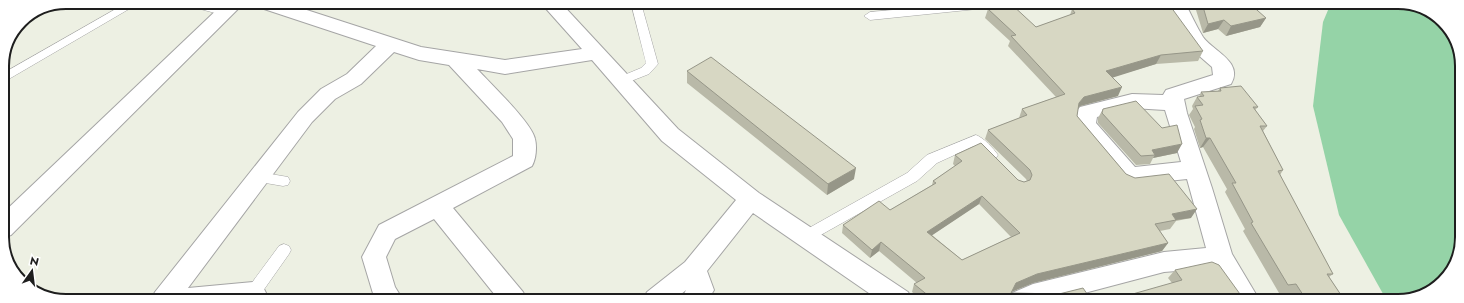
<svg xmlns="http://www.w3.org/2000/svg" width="1464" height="303" viewBox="0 0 1464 303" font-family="Jost,sans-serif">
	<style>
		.forest { fill: #95d3a7 }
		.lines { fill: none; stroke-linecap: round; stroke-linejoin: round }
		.lane-casing { stroke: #a5a5a5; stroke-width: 1 }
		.street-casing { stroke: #a5a5a5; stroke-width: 2 }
		.lane { fill: #fff; fill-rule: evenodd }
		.street { fill: #fff; fill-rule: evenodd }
		.wall { fill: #b9b9a8; fill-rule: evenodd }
		.shaded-wall { fill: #969688 }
		.building { fill: #d7d7c3; stroke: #969688; fill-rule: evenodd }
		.rim { fill: none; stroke: #1e1e1e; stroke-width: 2 }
	</style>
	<rect width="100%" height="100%" fill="#edf0e3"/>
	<path class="forest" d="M1331,3H1410L1443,21L1461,53V249L1440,285L1402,301H1387L1339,215L1313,106L1323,22Z"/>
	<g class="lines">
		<g class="lane-casing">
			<path id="lane" d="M128,2H141L2,83V74Z
				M181,2H200L230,9L232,12L226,16L182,4Z
				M631,3H641L658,64L649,74L621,85L617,84L615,81L617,78L641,68L646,63Z
				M974,3H1132L1127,6L977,9L870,20L864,16L870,12Z
				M1171,3H1236L1235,5L1215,10L1176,6Z
				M976,135C984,138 993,148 998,155L996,158C986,162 981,153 974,146L937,163L917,181L810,241L805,243L800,241L798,237L800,233L907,173L927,155Z
				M259,172L288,177L290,181L288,185L283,186L254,181L252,177L254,173Z
				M284,244L289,246L291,250L289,254L258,298L253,300L248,298L246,293L248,288L279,246Z"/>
		</g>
		<g class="street-casing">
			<path id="street" d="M225,2H245L11,235L3,238V213Z
				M253,2H282L421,47L505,60L582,49L540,2H560L678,129L759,193L908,292L912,300H879L753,213L707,271L714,290L708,300H681L686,290L674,300H643L647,292L685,262L736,200L662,141L592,60L505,74L477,69C489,82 532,123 535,139C537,147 536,159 532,166L453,208L523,292L527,300H499L434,219L395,239L386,257L395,287L403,300H375L362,257L379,225L513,156V139L502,122L449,65L419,60L394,52L361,84L335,99L312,122L188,288L253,282L262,285L266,293L262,300H151L155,292L298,112L321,89L347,74L376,46L255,6Z
				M1167,3H1185C1191,14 1196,26 1203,37C1213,51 1244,62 1231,84L1184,99L1187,113L1212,188L1232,254L1260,301H1233L1214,268L1164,272L1054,301H1008L1012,293L1033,284L1164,252L1206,248L1187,179L1130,185L1122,182L1074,125L1076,112L1080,107L1132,94L1163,95L1166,90L1213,75L1212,67L1189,47ZM1132,108L1165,110L1181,162L1135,167L1096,123L1097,117Z"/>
		</g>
		<use href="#lane" class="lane"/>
		<use href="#street" class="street"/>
	</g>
	<path class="wall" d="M1200,3H1228V4L1266,18L1260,27L1226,36L1218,29L1203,33L1196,10Z
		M988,9L1036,27L1070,15L1072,9L1203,51L1198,61L1156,64L1112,77L1118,96L1080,106L1078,108L1077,116L1126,174L1191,218L1176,221L1170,229L1160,231L1168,243L1162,251L1033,283L1011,292V293L1092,301L922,300L912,292L914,284L917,283L879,251L870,258L842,233L843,225L890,210L932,185L933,181L955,166L953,164L955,155L1018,180L1024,182L1027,181L1026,179L985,139L988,130L1019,118L1022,109L1056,97L1008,46L1010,41L985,18ZM979,204L1011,237L962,260L932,235Z
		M687,71L854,179L827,195L687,83Z
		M1220,88L1258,107L1255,110L1267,126L1263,131L1283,170L1280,175L1333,274L1329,277L1345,301H1293L1288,293H1279L1243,231L1245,229L1225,192L1227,189L1203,147L1200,148L1194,129L1195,127L1189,115L1193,109L1192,106L1197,97H1199L1201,92L1218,91Z
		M1103,109L1177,153L1153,158L1150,164L1136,165L1098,123V118Z
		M1175,270L1245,301L1172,283L1168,278Z"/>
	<path class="shaded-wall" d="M1266,18L1260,27L1226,36L1231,26Z
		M1224,20L1218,29L1203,33L1208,24Z
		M1161,55L1156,64L1102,81L1106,71Z
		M1122,87L1118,96L1080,106L1075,112L1079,103L1084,97Z
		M1206,138H1210L1203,147L1200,148Z
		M1182,144L1177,153L1153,158L1155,155L1152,150Z
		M856,168L854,179L827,195L828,184Z
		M982,196L979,204L925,240L927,232Z
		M1197,209L1191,218L1176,220L1172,214Z
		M881,242L879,251L870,258L872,250Z
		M1168,243L1162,251L1033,283L1011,292L1016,283L1037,274Z"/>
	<path class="building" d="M1007,3H1010L1036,27L1075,13L1072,9L1122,3H1144L1145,4L1168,3L1203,51L1161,55L1106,71L1122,87L1084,97L1079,103L1077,116L1126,174L1135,178L1169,174L1197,209L1172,214L1176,220L1155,224L1168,243L1037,274L1016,283L1011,293L1059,294L1083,288L1092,301H935L914,284L925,278L881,242L872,250L843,225L879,201L890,210L936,183L933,181L962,161L955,155L981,143L1018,180L1024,182L1030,180L1032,175L1030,170L988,130L1027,115L1022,109L1065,94L1011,36L1016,35L988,9ZM982,196L1020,233L962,260L927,232Z
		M1202,3H1228V4L1232,3H1249L1266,18L1231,26L1224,20L1208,24Z
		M711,57L856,168L828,184L687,71Z
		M1241,86L1258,107H1253L1267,126H1260L1283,170L1278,171L1333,274H1327L1345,301H1307L1296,284L1288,285L1251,223L1253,222L1232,183H1236L1210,138H1206L1200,120L1202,119L1195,106L1203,105L1197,97L1204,96L1201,92L1221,91L1220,88Z
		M1136,101L1162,128L1177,125L1182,144L1152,150L1155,155L1141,156L1102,113L1103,109Z
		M1212,262L1219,265L1245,301H1108L1182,280L1175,270Z"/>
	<path d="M0 0H1464V303H0ZM66 9H1398A57 57 0 0 1 1455 66V237A57 57 0 0 1 1398 294H66A57 57 0 0 1 9 237V66A57 57 0 0 1 66 9Z" fill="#fff" fill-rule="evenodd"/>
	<path class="rim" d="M66 9H1398A57 57 0 0 1 1455 66V237A57 57 0 0 1 1398 294H66A57 57 0 0 1 9 237V66A57 57 0 0 1 66 9Z"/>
	<g transform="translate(32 271) rotate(14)" stroke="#ffffff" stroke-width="3" paint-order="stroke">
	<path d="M0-3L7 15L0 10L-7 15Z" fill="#1e1e1e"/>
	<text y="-6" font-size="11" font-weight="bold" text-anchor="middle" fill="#1e1e1e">N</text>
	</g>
</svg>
